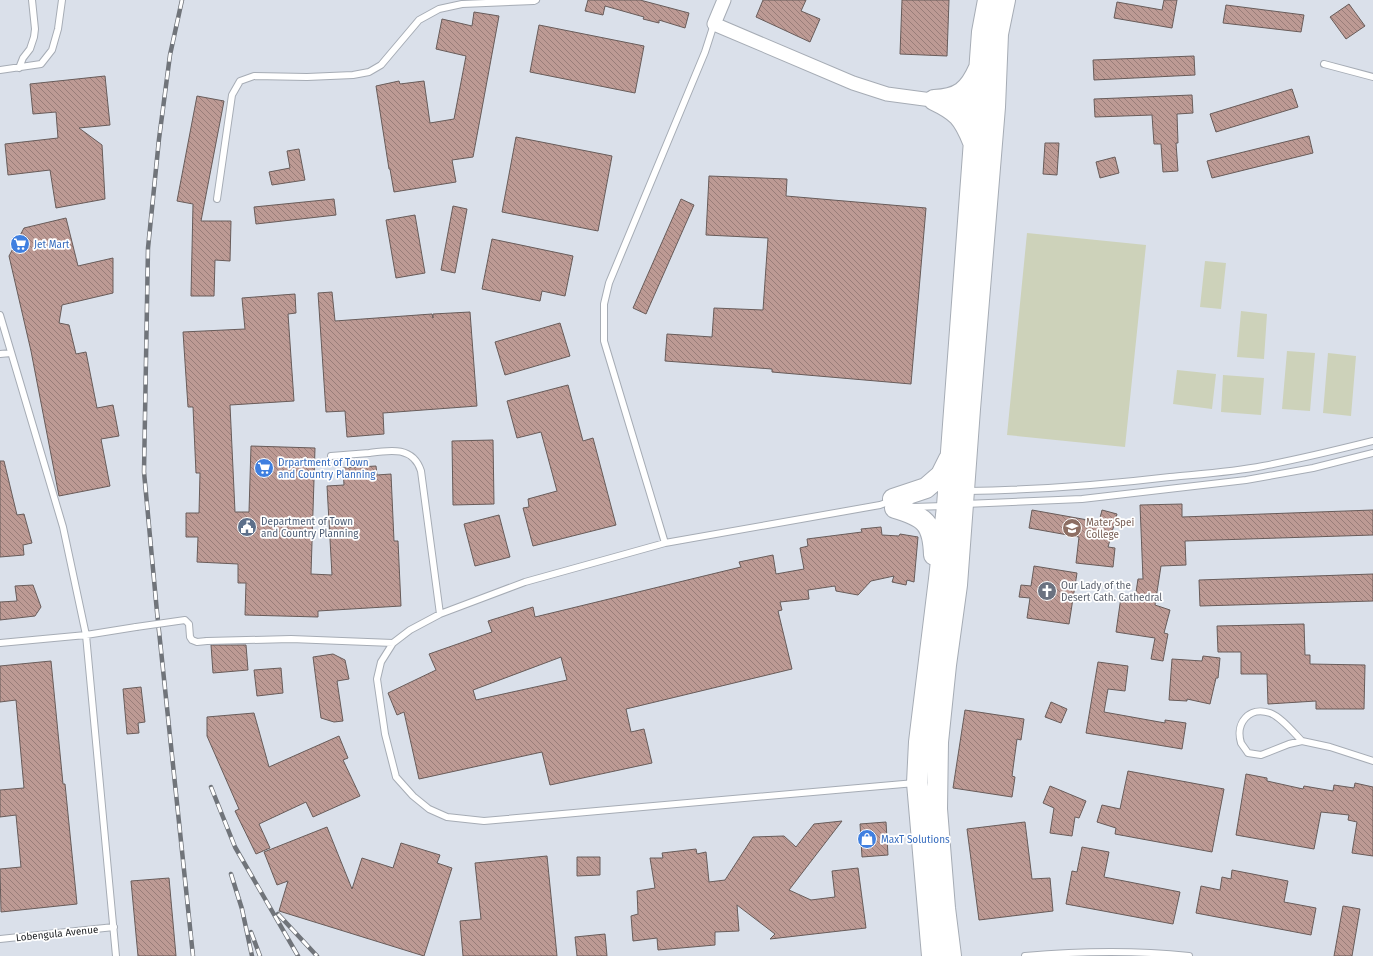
<svg xmlns="http://www.w3.org/2000/svg" width="1373" height="956" viewBox="0 0 1373 956" font-family="'Fira Sans',sans-serif">
	<style>
		.grass { fill: #cdd2ba }
		.building { fill: url(#building-back-hatch); stroke: #685c5a; fill-rule: evenodd }
		.lines { fill: none; stroke-linecap: round; stroke-linejoin: round }
		.service-casing { stroke: #a6acb5; stroke-width: 8 }
		.minor-casing { stroke: #a6acb5; stroke-width: 15 }
		.primary-casing { stroke: #a6acb5; stroke-width: 22 }
		.service { stroke: #fff; stroke-width: 6 }
		.minor { stroke: #fff; stroke-width: 13 }
		.primary { stroke: #fff; stroke-width: 20 }
		.rail-casing { stroke: #70747a; stroke-width: 4.5 }
		.rail { stroke: #fff; stroke-width: 3; stroke-dasharray: 9; stroke-linecap: butt }
		.service-bridge-casing { stroke: #a6acb5; stroke-width: 8; stroke-linecap: butt }
		.service-bridge { stroke: #fff; stroke-width: 6 }
		.labels { text-anchor: middle; stroke-width: 3.5; stroke-linejoin: round; paint-order: stroke }
		.shop-label { font-size: 10px; fill: #366cbe; stroke: #fff; text-anchor: start }
		.service-label { font-size: 10px; fill: #4e5e75; stroke: #fff; text-anchor: start }
		.education-label { font-size: 10px; fill: #785e54; stroke: #fff; text-anchor: start }
		.worship-label { font-size: 10px; fill: #5b616d; stroke: #fff; text-anchor: start }
		.street-label { font-size: 10px; fill: #222427; stroke: #fff }
	</style>
	<defs>
		<pattern id="building-back-hatch" width="6" height="6" patternUnits="userSpaceOnUse"><rect width="6" height="6" fill="#bd9a94"/><path d="M-1 5l2 2M0 0l6 6M5-1l2 2" fill="none" stroke="#997d79"/></pattern>
	</defs>
	<rect width="100%" height="100%" fill="#dae0ea"/>
	<path class="grass" d="M1027,233L1146,245L1125,447L1007,435Z
		M1205,261L1226,263L1221,309L1200,307Z
		M1241,311L1267,314L1264,359L1237,357Z
		M1287,351L1315,353L1310,411L1282,409Z
		M1328,353L1356,356L1351,416L1323,413Z
		M1177,370L1216,374L1212,409L1173,404Z
		M1223,375L1264,378L1261,415L1221,412Z"/>
	<path class="building" d="M588,0H640L689,13L685,28L659,20V23L643,19L644,17L605,6L603,15L585,11Z
		M763,0H806L801,11L820,19L810,42L756,17Z
		M902,0H949L947,56L900,54Z
		M1164,0H1177L1172,28L1114,18L1117,2L1162,10Z
		M1349,4L1365,26L1346,39L1330,17Z
		M1226,5L1304,15L1301,32L1223,23Z
		M474,12L499,16L473,157L452,160L456,182L394,192L390,169H389L376,86L399,81L400,84L424,81L430,123L454,119L466,56L436,49L442,19L472,26Z
		M539,25L644,46L635,93L530,72Z
		M1194,56L1195,75L1094,80L1093,60Z
		M105,76L110,125L79,128L102,145L105,199L56,208L50,170L8,175L5,144L58,138L56,112L33,114L30,84Z
		M1292,89L1298,107L1216,132L1210,114Z
		M1192,95L1193,113L1177,114L1178,143H1176L1178,171L1163,172L1161,144H1154L1152,115L1095,117L1094,99Z
		M197,96L224,101L201,221H231L230,261L215,260L214,296H191L193,204L177,201Z
		M1309,136L1313,153L1212,178L1207,161Z
		M516,137L612,156L598,231L502,212Z
		M1045,143H1059L1057,175L1043,174Z
		M299,149L305,180L272,185L269,172L290,168L287,151Z
		M1115,157L1119,173L1100,178L1096,162Z
		M709,176L787,179L786,196L926,208L911,384L772,372V369L665,361L667,334L712,337L714,308L763,310L768,238L706,235Z
		M334,199L336,215L256,224L254,207Z
		M681,199L694,205L646,314L633,308Z
		M453,206L467,209L455,273L441,270Z
		M415,215L425,273L396,278L386,220Z
		M66,218L78,266L113,258V293L62,305L59,323L69,325L76,354L86,352L97,408L113,405L119,436L101,439L110,486L59,496L31,351L9,256L24,228Z
		M492,239L573,256L565,296L542,291L540,301L482,289Z
		M332,292L335,321L432,314L433,318V314L470,312L477,406L383,413L384,434L347,437L345,411L326,412L318,293Z
		M295,294L296,313L288,314L294,401L230,405L235,512H249L251,446L315,448L311,574L332,575L327,486L344,485L343,468L376,466L377,475L391,474L394,541H398L401,606L318,611V617L245,615L246,583H238V564L197,562L198,537H186V513H199L200,473H196L193,407H188L183,332L245,329L242,298Z
		M560,323L570,356L505,375L495,342Z
		M568,385L583,441L593,438L616,525L533,546L523,508L529,507L528,499L557,491L541,432L517,438L507,401Z
		M493,440L494,504L453,505L452,441Z
		M0,461H4L17,515L24,514L32,543L23,545L24,555L0,557Z
		M1182,504V517L1373,510V535L1185,541L1186,565L1161,566L1155,605L1170,610L1164,633L1168,634L1163,661L1151,659L1155,638L1116,632L1121,597L1135,599L1138,579H1143L1140,505Z
		M1032,510L1099,522L1102,510L1117,514L1108,547L1115,548L1113,567L1076,563L1079,537L1029,528Z
		M499,515L510,557L475,566L464,524Z
		M881,527L882,535L899,536L900,534L918,537L914,582L907,580L906,585L892,582L894,576L871,581L858,595L836,591L835,586L808,590L809,599L780,602L782,610L778,611L792,669L626,709L631,732L644,729L652,763L550,785L542,752L419,779L404,712L397,715L388,693L436,670L429,654L492,632L488,621L533,607L535,617L741,567L739,562L773,555L776,574L804,569L800,548L808,546L807,539L862,532L861,529ZM561,657L567,680L476,700L473,690Z
		M1034,566L1077,573L1069,624L1027,618L1030,598L1019,597L1021,585L1031,586Z
		M1373,574V601L1200,606L1199,580Z
		M33,585L41,607L35,616L0,620V602L17,601L15,586Z
		M1304,624L1305,655H1310V664L1365,665L1364,709H1316V701L1268,704L1267,674H1241V652H1218L1217,626Z
		M211,645H246L248,670L213,673Z
		M333,654L345,660L349,679L337,681L343,721L334,722L321,718L313,657Z
		M1203,656L1220,658L1218,678H1216L1210,704L1187,699V701L1169,700L1172,659L1202,661Z
		M51,661L63,784H65L77,904L1,912L0,869L21,867L16,815L0,817V790L24,788L16,700L0,702V666Z
		M1098,662L1128,666L1125,691L1108,689L1104,712L1165,723V720L1186,723L1182,749L1086,733Z
		M281,668L283,693L257,696L254,670Z
		M141,687L145,722L138,723L139,733L127,734L123,689Z
		M1051,702L1067,709L1061,723L1045,717Z
		M965,710L1024,719L1021,740L1017,739L1012,776L1015,777L1012,797L953,788Z
		M254,713L269,767L339,736L348,758L343,760L360,796L313,817L306,802L259,824L270,848L256,854L235,811L239,809L207,736V717Z
		M1128,771L1224,789L1212,852L1115,834L1116,828L1097,822L1102,805L1120,809Z
		M1246,774L1267,778V781L1303,789L1304,786L1333,791L1334,785L1354,788L1355,783L1373,787V856L1352,853L1357,822L1348,820L1349,815L1321,812L1314,849L1236,835Z
		M1050,786L1086,801L1079,818L1075,817L1072,836L1050,833L1054,808L1043,803Z
		M842,821L789,890L811,900L835,897L832,871L858,868L866,928L770,939L775,934L737,905L739,931L715,932V945L658,950L657,938L633,941L631,916L638,914L637,891L655,888L650,858H663L662,853L696,849L697,854L706,852L709,882L725,880L753,837L784,836L796,847L814,824Z
		M886,822L888,855L862,857L860,824Z
		M1025,822L1032,879L1050,878L1053,911L979,920L967,829Z
		M327,827L352,889L362,858L393,868L401,843L440,855L437,863L452,868L424,956L279,911L288,881L277,885L264,852Z
		M1082,847L1109,852L1104,877L1180,892L1173,924L1066,904L1072,871L1077,872Z
		M547,856L557,956H463L460,921L481,919L475,863Z
		M577,857H600V875L577,876Z
		M1232,870L1288,881L1284,902L1316,908L1311,935L1196,913L1201,886L1220,890L1222,877L1231,879Z
		M169,878L176,956H138L131,881Z
		M1343,906L1360,909L1352,956H1334Z
		M605,934L607,956H577L575,937Z"/>
	<g class="lines">
		<g class="service-casing">
			<path id="service" d="M1324,64L1373,77
				M19,68L23,58L30,49L34,37L35,29L32,0
				M0,70L41,64L52,50L58,29L62,0
				M217,199L232,95L240,81L254,76L307,77L353,75L369,72L381,65L419,20L439,9L462,4L534,1L536,0
				M0,315L63,527L86,635L116,956
				M0,354L11,353
				M331,456C344,455 356,454 369,453C390,450 413,446 421,471L440,614
				M967,491C1035,490 1103,485 1170,477C1201,474 1233,472 1263,466C1300,459 1337,450 1373,441
				M891,501L880,505L665,543L525,582L440,614L410,630L393,643L381,662L377,679L385,734L396,777L413,796L429,809L447,817L484,821L915,783
				M965,504L1082,499L1246,480L1313,468L1373,453
				M913,507L944,506
				M665,543L604,341V304L609,283L705,52L714,24
				M207,641L291,639L393,643
				M0,643L86,635L136,627
				M1302,741C1293,732 1281,717 1270,713C1249,706 1235,723 1241,743C1243,746 1246,750 1248,753L1261,755L1289,744L1302,741L1330,747L1373,761
				M0,939L114,927
				M1025,956C1080,951 1134,950 1189,956"/>
		</g>
		<g class="minor-casing">
			<path id="minor" d="M724,0L714,24L853,83L887,94L984,107"/>
		</g>
		<g class="primary-casing">
			<path id="primary" d="M934,100C957,111 963,117 973,142
				M934,100C959,99 969,91 979,68
				M893,499L926,488L941,475L949,459
				M895,508C925,517 933,523 934,555
				M932,956L917,783L919,742L939,579L947,506L982,32L988,0
				M951,956L945,908L937,809L938,742L946,665L957,585L970,409L995,107L998,34L1005,0"/>
		</g>
		<use href="#service" class="service"/>
		<use href="#minor" class="minor"/>
		<use href="#primary" class="primary"/>
		<g class="rail-casing">
			<path id="rail" d="M182,0L170,55L159,139L148,248L144,472L157,612L193,956
				M211,787L235,847L298,956
				M231,874L242,909L252,956
				M278,914L317,956
				M251,932L260,956"/>
		</g>
		<use href="#rail" class="rail"/>
		<g class="service-bridge-casing">
			<path id="service-bridge" d="M136,627L185,620L189,624L190,637L192,640L197,642L207,641"/>
		</g>
		<use href="#service-bridge" class="service-bridge"/>
	</g>
	<defs>
		<g id="supermarket-disc" transform="scale(1)"><circle r="9.5" fill="#3f7fe0" stroke="#fff"/><path d="M-6-5.5h2.5l.6 2H6L4.5 2H-2.5L-4.4-4H-6ZM-1.5 3.2a1.3 1.3 0 1 0 .1 0ZM3 3.2a1.3 1.3 0 1 0 .1 0Z" fill="#fff"/></g>
		<g id="civic-disc" transform="scale(1)"><circle r="9.5" fill="#5c6f8a" stroke="#fff"/><path d="M-.6-6.5H3V-4.5H.6V-3L4-1V1h2V6H-6V1h2V-1L-.6-3ZM-1.2 2.5V6h2.4V2.5Z" fill="#fff"/></g>
		<g id="school-disc" transform="scale(1)"><circle r="9.5" fill="#8d6e63" stroke="#fff"/><path d="M0-5L7-2L0 1L-7-2ZM-4 1L0 2.5L4 1V4Q0 6-4 4Z" fill="#fff"/></g>
		<g id="church-disc" transform="scale(1)"><circle r="9.5" fill="#6b7280" stroke="#fff"/><path d="M-1.2-6h2.4v3.5h3.3v2.4h-3.3V6h-2.4V-.1h-3.3v-2.4h3.3Z" fill="#fff"/></g>
		<g id="shop-disc" transform="scale(1)"><circle r="9.5" fill="#3f7fe0" stroke="#fff"/><path d="M-5-2.5h2.3a2.7 3.5 0 0 1 5.4 0H5L5.5 6h-11ZM-1.5-2.5h3a1.5 2.3 0 0 0-3 0Z" fill="#fff"/></g>
	</defs>
	<g fill-rule="evenodd">
		<use href="#supermarket-disc" x="20" y="244"/>
		<use href="#supermarket-disc" x="264" y="468"/>
		<use href="#civic-disc" x="247" y="527"/>
		<use href="#school-disc" x="1072" y="528"/>
		<use href="#church-disc" x="1047" y="591"/>
		<use href="#shop-disc" x="867" y="839"/>
	</g>
	<g class="labels">
		<g class="shop-label">
			<text x="34" y="248">Jet Mart</text>
			<text x="278" y="466">Drpartment of Town<tspan x="278" dy="12">and Country Planning</tspan></text>
			<text x="881" y="843">MaxT Solutions</text>
		</g>
		<g class="service-label">
			<text x="261" y="525">Department of Town<tspan x="261" dy="12">and Country Planning</tspan></text>
		</g>
		<g class="education-label">
			<text x="1086" y="526">Mater Spei<tspan x="1086" dy="12">College</tspan></text>
		</g>
		<g class="worship-label">
			<text x="1061" y="589">Our Lady of the<tspan x="1061" dy="12">Desert Cath. Cathedral</tspan></text>
		</g>
		<g class="street-label">
			<text transform="translate(57 933) rotate(-6)" y="4">Lobengula Avenue</text>
		</g>
	</g>
</svg>
